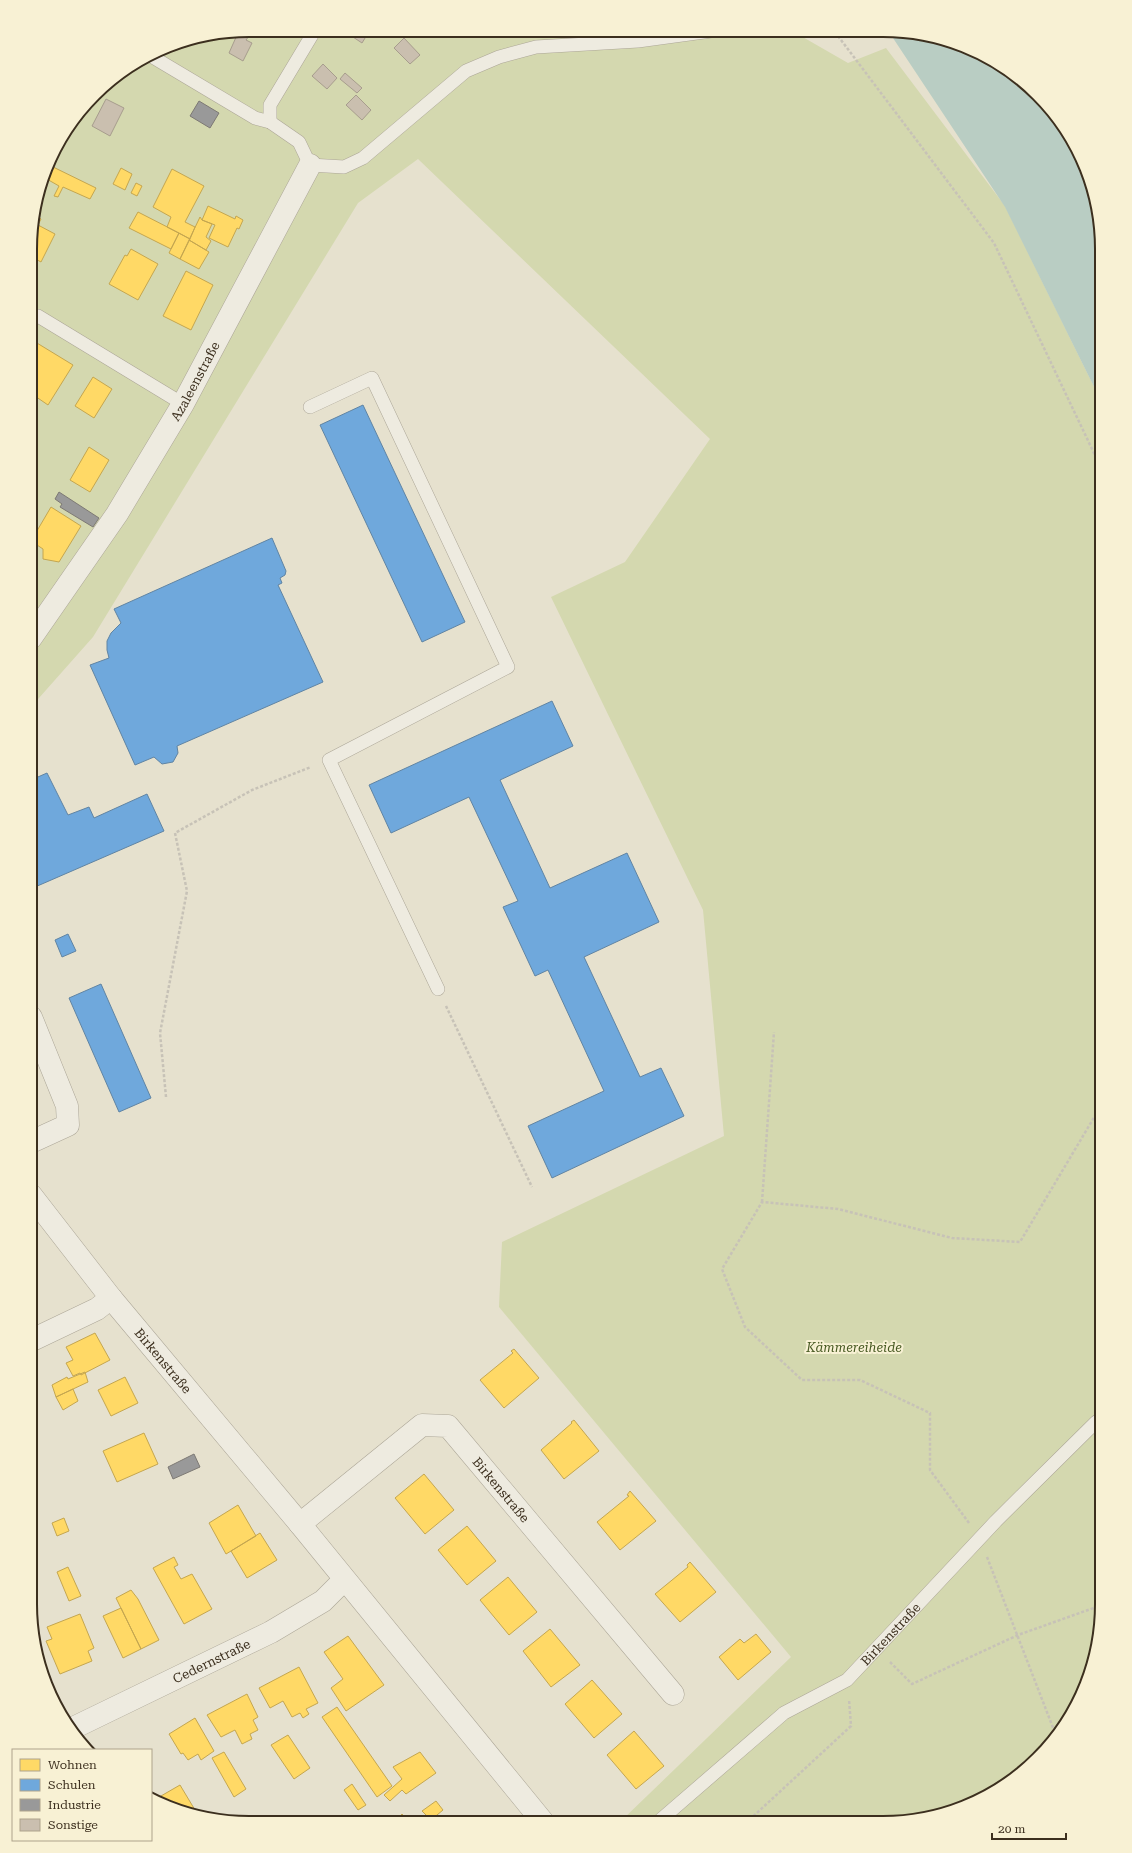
<svg xmlns="http://www.w3.org/2000/svg" width="1132" height="1853" viewBox="0 0 1132 1853" font-family="'Roboto Serif',serif">
	<style>
		.green { fill: #d4d8af }
		.water { fill: #b9cdc3 }
		.homes { fill: #ffd966; stroke: #c4a650 }
		.schools { fill: #6fa8dc; stroke: #6084a3 }
		.industry { fill: #999; stroke: #7d7974 }
		.building { fill: #cabfaf; stroke: #a79d8d }
		.lines { fill: none; stroke-linecap: round; stroke-linejoin: round }
		.service-casing { stroke: #aca697; stroke-width: 14 }
		.minor-casing { stroke: #aca697; stroke-width: 23 }
		.path { stroke: #c7c2b7; stroke-width: 2.5; stroke-dasharray: 3 2; stroke-linecap: butt }
		.service { stroke: #eeebe0; stroke-width: 13 }
		.minor { stroke: #eeebe0; stroke-width: 22 }
		.labels { text-anchor: middle; stroke-width: 4; stroke-linejoin: round; paint-order: stroke }
		.street-label { font-size: 13px; fill: #3c2f1e; stroke: #f8f1d4 }
		.park-label { font-size: 13px; font-style: italic; fill: #485a23; stroke: #f8f1d4 }
		.rim { fill: none; stroke: #3c2f1e; stroke-width: 2 }
	</style>
	<rect width="100%" height="100%" fill="#e6e1ce"/>
	<path class="green" d="M249,30L794,32L848,63L886,48L1005,206L1102,403V1619L1085,1688L1057,1737L1017,1778L967,1806L884,1823L620,1822L791,1657L499,1307L502,1242L724,1136L703,910L551,597L625,562L710,439L418,159L358,203L93,637L31,707L32,220L53,152L104,84L165,47Z"/>
	<path class="water" d="M889,32H912L967,47L1017,75L1057,116L1085,165L1102,249V403L1005,207Z"/>
	<path class="homes" d="M49,165L96,188L90,199L63,187L58,197L54,196L59,186L45,178Z
		M121,168L132,174L125,190L113,184Z
		M172,169L204,186L185,222L195,227L190,239L167,227L171,217L153,207Z
		M136,183L142,186L137,196L131,193Z
		M208,206L235,219L236,216L243,220L239,229L237,228L228,247L209,238L215,225L202,220Z
		M138,212L179,233L171,249L129,228Z
		M34,214L41,219L38,225L55,234L41,262L32,257V220Z
		M200,217L202,220L212,224L206,237L211,241L206,250L189,240Z
		M179,233L190,239L180,259L169,253Z
		M189,240L209,252L199,269L180,259Z
		M131,249L158,264L138,300L109,284L125,255L127,256Z
		M186,271L213,285L191,330L163,316Z
		M32,340L73,365L48,405L32,394Z
		M93,377L112,389L94,418L75,406Z
		M89,447L109,460L90,492L70,480Z
		M51,507L81,526L59,562L43,559V549L31,541Z
		M95,1333L110,1360L81,1375L80,1373L73,1376L66,1363L73,1360L66,1347Z
		M514,1349L539,1378L504,1408L480,1380L513,1353L511,1351Z
		M85,1372L88,1382L56,1397L52,1385L67,1377L68,1379Z
		M125,1377L138,1403L111,1416L98,1390Z
		M73,1389L78,1401L63,1410L56,1397Z
		M574,1420L599,1451L564,1479L541,1450L572,1423L571,1422Z
		M144,1433L158,1464L117,1482L103,1451Z
		M424,1474L454,1510L425,1534L395,1498Z
		M630,1491L656,1521L620,1550L597,1522L629,1496L627,1495Z
		M238,1505L256,1536L226,1554L209,1523Z
		M64,1518L69,1531L57,1536L52,1523Z
		M467,1526L496,1561L467,1585L438,1550Z
		M260,1533L277,1560L247,1578L231,1551Z
		M174,1557L178,1565L174,1567L181,1579L192,1574L212,1609L184,1624L153,1568Z
		M690,1562L716,1592L680,1622L655,1594L688,1567L687,1565Z
		M68,1567L81,1596L69,1601L57,1572Z
		M508,1577L537,1612L509,1635L480,1600Z
		M131,1590L138,1599L159,1640L141,1649L116,1598Z
		M121,1608L141,1649L123,1658L103,1616Z
		M80,1614L94,1648L88,1651L92,1661L60,1674L46,1641L52,1639L47,1627Z
		M550,1629L580,1665L551,1687L523,1651Z
		M756,1634L771,1652L738,1680L719,1657L740,1639L744,1643Z
		M348,1636L384,1685L346,1711L331,1688L343,1679L324,1652Z
		M299,1667L318,1703L306,1709L309,1714L303,1718L300,1713L292,1717L283,1701L270,1708L259,1688Z
		M592,1680L622,1714L594,1738L565,1704Z
		M247,1694L258,1717L253,1720L258,1730L250,1734L252,1739L242,1744L235,1730L221,1737L207,1715Z
		M337,1707L392,1786L377,1797L322,1717Z
		M195,1718L214,1751L201,1760L198,1754L188,1760L183,1753L181,1754L169,1734Z
		M634,1731L664,1766L636,1789L607,1755Z
		M288,1735L310,1768L294,1779L271,1745Z
		M224,1752L246,1789L234,1797L212,1758Z
		M420,1752L436,1773L406,1794L402,1790L390,1801L384,1795L402,1779L393,1767Z
		M352,1784L366,1805L358,1810L344,1790Z
		M180,1785L198,1815L165,1806L154,1800Z
		M436,1801L443,1810L431,1820L422,1811Z
		M402,1814L410,1822H394Z
		M296,1816L300,1821H289Z"/>
	<path class="schools" d="M363,405L465,622L422,642L320,425Z
		M272,538L286,571L285,575L280,578L282,583L278,585L323,682L177,746L178,753L173,762L162,764L154,757L135,765L90,665L109,658L107,650V641L111,633L121,623L114,609Z
		M552,701L573,746L500,780L550,888L627,853L659,922L584,957L640,1077L661,1068L684,1116L552,1178L528,1126L604,1091L548,970L535,976L503,907L518,901L469,797L391,833L369,785Z
		M47,773L68,815L89,807L94,818L147,794L164,831L35,887L31,876V780Z
		M68,934L76,951L62,957L55,940Z
		M101,984L151,1098L119,1112L69,998Z"/>
	<path class="industry" d="M199,101L219,113L210,128L190,116Z
		M59,492L99,518L93,527L60,507L62,504L55,499Z
		M194,1454L200,1467L173,1479L168,1467Z"/>
	<path class="building" d="M353,30H370L362,43L350,35Z
		M242,32L249,36L246,40L252,43L243,61L229,53L237,35L239,36Z
		M404,38L420,55L410,64L394,48Z
		M323,64L337,78L327,89L312,76Z
		M345,73L362,88L357,93L340,79Z
		M356,95L371,110L362,120L346,105Z
		M106,99L124,108L110,136L92,126Z"/>
	<g class="lines">
		<g class="service-casing">
			<g id="service">
				<path d="M151,56L255,118L270,122L299,142L310,165L344,167L363,158L466,71L499,57L536,47L638,41L711,31"/>
				<path d="M270,122V105L315,30"/>
				<path d="M38,316L183,404"/>
				<path d="M310,407L372,378L508,667L329,760L438,989"/>
				<path id="s1" d="M658,1822L784,1713L847,1680L996,1521L1096,1422L1102,1425"/>
			</g>
		</g>
		<g class="minor-casing">
			<g id="minor">
				<path id="s2" d="M31,638L117,514L183,404L310,165"/>
				<path d="M31,1142L68,1125L67,1106L31,1017"/>
				<path id="s3" d="M31,1195L111,1298L300,1524L543,1822"/>
				<path d="M30,1341L97,1309L111,1298"/>
				<path id="s4" d="M300,1524L422,1425L448,1426L673,1694"/>
				<path id="s5" d="M71,1729L271,1632L323,1601L344,1580"/>
			</g>
		</g>
		<path class="path" d="M835,32L994,243L1102,470
			M446,1006L532,1187
			M166,1097L160,1033L187,891L175,833L252,790L311,767
			M762,1202L774,1032
			M969,1523L930,1470V1413L860,1380H802L745,1327L722,1269L762,1202L838,1209L952,1238L1020,1242L1102,1104
			M987,1557L1057,1738
			M890,1662L912,1684L1018,1635L1102,1605
			M746,1823L851,1726L849,1699"/>
		<use href="#service" class="service"/>
		<use href="#minor" class="minor"/>
	</g>
	<g class="labels">
		<g class="street-label">
			<text dy="5" stroke="none"><textPath href="#s2" startOffset="305">Azaleenstraße</textPath></text>
			<text dy="5" stroke="none"><textPath href="#s3" startOffset="212">Birkenstraße</textPath></text>
			<text dy="5" stroke="none"><textPath href="#s4" startOffset="266">Birkenstraße</textPath></text>
			<text dy="5" stroke="none"><textPath href="#s1" startOffset="301">Birkenstraße</textPath></text>
			<text dy="5" stroke="none"><textPath href="#s5" startOffset="156">Cedernstraße</textPath></text>
		</g>
		<g class="park-label">
			<text x="854" y="1352">Kämmereiheide</text>
		</g>
	</g>
	<path d="M0 0H1132V1853H0ZM249 37H883A212 212 0 0 1 1095 249V1604A212 212 0 0 1 883 1816H249A212 212 0 0 1 37 1604V249A212 212 0 0 1 249 37Z" fill="#f8f1d4" fill-rule="evenodd"/>
	<path class="rim" d="M249 37H883A212 212 0 0 1 1095 249V1604A212 212 0 0 1 883 1816H249A212 212 0 0 1 37 1604V249A212 212 0 0 1 249 37Z"/>
	<rect x="12" y="1749" width="140" height="92" fill="#f8f1d4" stroke="#ada38b"/>
	<rect x="20" y="1759" width="20" height="12" fill="#ffd966" stroke="#ada38b"/>
	<text x="48" y="1769" font-size="12" fill="#3c2f1e">Wohnen</text>
	<rect x="20" y="1779" width="20" height="12" fill="#6fa8dc" stroke="#ada38b"/>
	<text x="48" y="1789" font-size="12" fill="#3c2f1e">Schulen</text>
	<rect x="20" y="1799" width="20" height="12" fill="#999999" stroke="#ada38b"/>
	<text x="48" y="1809" font-size="12" fill="#3c2f1e">Industrie</text>
	<rect x="20" y="1819" width="20" height="12" fill="#cabfaf" stroke="#ada38b"/>
	<text x="48" y="1829" font-size="12" fill="#3c2f1e">Sonstige</text>
	<path d="M992 1833v6h74v-6" fill="none" stroke="#3c2f1e" stroke-width="2"/>
	<text x="998" y="1833" font-size="12" fill="#3c2f1e" stroke="#f8f1d4" stroke-width="3" paint-order="stroke">20 m</text>
</svg>
